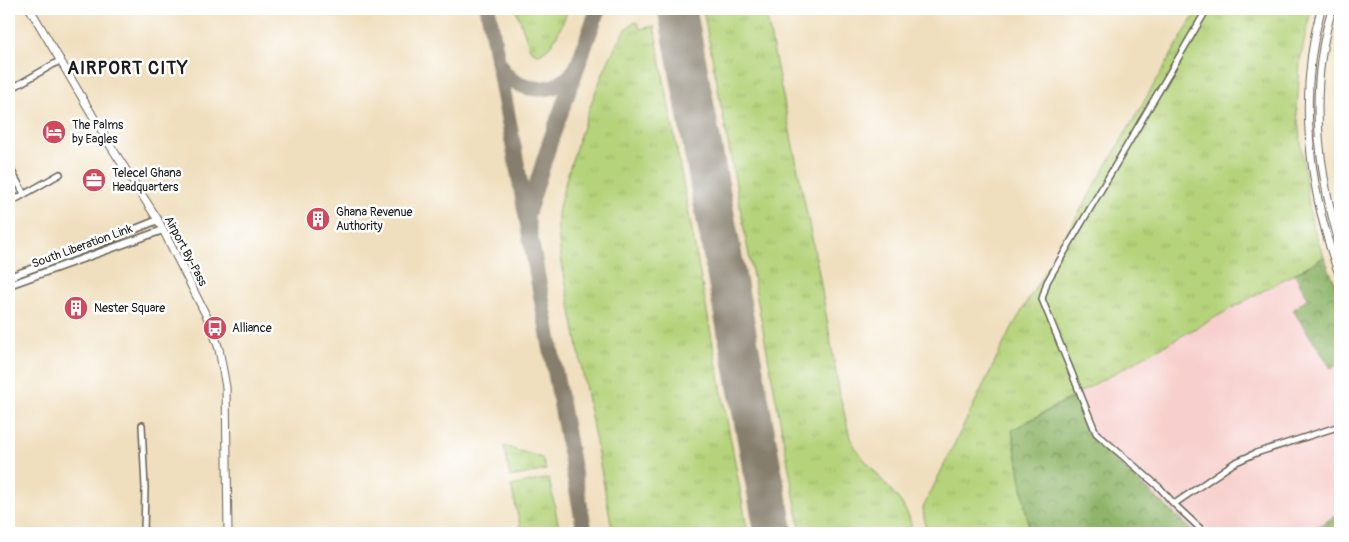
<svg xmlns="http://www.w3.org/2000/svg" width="1349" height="542" viewBox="0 0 1349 542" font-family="Pangolin,sans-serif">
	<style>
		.built { fill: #f7d0cd }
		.grass { fill: url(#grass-tufts); stroke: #68784b }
		.forest { fill: url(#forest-crowns); stroke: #566843 }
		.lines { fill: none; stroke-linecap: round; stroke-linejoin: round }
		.taxiway { stroke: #867e6d; stroke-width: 16 }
		.runway { stroke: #867e6d; stroke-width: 39 }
		.minor-casing { stroke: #666055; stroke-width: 8 }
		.tertiary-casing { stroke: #666055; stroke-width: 9 }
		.secondary-casing { stroke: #666055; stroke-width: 9 }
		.minor { stroke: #fff; stroke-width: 5 }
		.tertiary { stroke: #fff; stroke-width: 6 }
		.secondary { stroke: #fff; stroke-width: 7 }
		.labels { text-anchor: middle; stroke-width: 5; stroke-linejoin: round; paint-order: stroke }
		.poi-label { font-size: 12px; fill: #1c1c1c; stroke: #fff; text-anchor: start }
		.street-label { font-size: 12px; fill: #1c1c1c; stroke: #fff }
		.district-label { font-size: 18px; font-weight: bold; letter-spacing: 1px; fill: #1c1c1c; stroke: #fff }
	</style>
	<defs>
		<pattern id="grass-tufts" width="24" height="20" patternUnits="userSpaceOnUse" patternTransform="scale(1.25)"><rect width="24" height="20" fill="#b5d37a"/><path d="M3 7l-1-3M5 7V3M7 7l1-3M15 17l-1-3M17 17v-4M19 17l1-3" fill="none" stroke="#9bb569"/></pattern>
		<pattern id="forest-crowns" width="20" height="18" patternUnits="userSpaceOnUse" patternTransform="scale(1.25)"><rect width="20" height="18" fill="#90b56a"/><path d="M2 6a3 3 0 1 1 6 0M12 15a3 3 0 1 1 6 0" fill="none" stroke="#759256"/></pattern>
	</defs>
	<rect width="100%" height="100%" fill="#fff"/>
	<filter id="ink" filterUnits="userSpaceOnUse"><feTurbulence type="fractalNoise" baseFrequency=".02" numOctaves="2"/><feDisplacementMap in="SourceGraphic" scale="10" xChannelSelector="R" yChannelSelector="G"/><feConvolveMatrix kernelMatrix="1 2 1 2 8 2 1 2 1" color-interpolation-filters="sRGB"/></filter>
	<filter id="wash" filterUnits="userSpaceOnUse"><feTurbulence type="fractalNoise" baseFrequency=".0096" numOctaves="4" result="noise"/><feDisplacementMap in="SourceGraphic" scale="20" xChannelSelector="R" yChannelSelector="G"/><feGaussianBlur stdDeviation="1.12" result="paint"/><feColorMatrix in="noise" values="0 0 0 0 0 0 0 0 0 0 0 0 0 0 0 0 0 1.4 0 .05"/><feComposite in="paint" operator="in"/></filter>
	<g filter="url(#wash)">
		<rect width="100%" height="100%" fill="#f0dfbe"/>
		<path class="built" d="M1295,274L1308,298L1293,310L1331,367L1340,364V513L1308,533H1195L1093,440L1076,396Z"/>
		<path class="grass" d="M516,9H568C563,22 554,50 538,54L531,51L529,46Z
			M703,9H765L818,268L840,396L849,433L855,447L863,458L901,502L909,517L913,533H801Z
			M1198,9H1311L1300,61L1297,113L1309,205L1312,223L1324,257L1012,430L1030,533H926L923,508L1010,331Z
			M635,22L638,23L640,29L654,26L748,533H613L561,258C559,241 556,225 559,208C564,180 611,29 635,22Z
			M504,446L542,458L546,470L510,477Z
			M549,478L560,533H522L511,486Z"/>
		<path class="forest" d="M1324,257L1340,296V364L1331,368L1293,310L1308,298L1295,274Z
			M1076,396L1093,440L1195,533H1030L1012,430Z
			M1340,513V533H1308Z"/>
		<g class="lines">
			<path class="taxiway" d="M488,9L585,533
				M673,9L683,43
				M499,63C510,89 545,97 567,79C570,77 572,73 575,70
				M528,212L550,142L598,9"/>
			<path class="runway" d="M677,9L774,533"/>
		</g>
	</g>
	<g filter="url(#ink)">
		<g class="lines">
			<g class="minor-casing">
				<path id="minor" d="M9,90L61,60
					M9,166L24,194
					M9,203L60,174
					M142,425L145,488L144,533
					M1174,504L1234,463L1256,453L1340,426
					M1205,533L1174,504L1160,488L1096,433L1042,299L1047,282L1207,9"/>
			</g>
			<g class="tertiary-casing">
				<path id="tertiary" d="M9,277L86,249L158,220
					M9,285L163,230"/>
			</g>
			<g class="secondary-casing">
				<path id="secondary" d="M30,9L110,145L158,220L211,325L219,349L226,387L228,533
					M1321,9C1297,97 1309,191 1340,277
					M1332,9C1309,86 1317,169 1340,245"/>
			</g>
			<use href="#minor" class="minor"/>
			<use href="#tertiary" class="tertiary"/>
			<use href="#secondary" class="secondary"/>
		</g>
	</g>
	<defs>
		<g id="hotel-disc" transform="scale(1.25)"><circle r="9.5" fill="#d1495b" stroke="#fff"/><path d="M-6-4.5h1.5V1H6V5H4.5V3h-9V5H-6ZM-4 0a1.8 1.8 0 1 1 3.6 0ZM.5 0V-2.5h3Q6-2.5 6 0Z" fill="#fff"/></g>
		<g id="office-disc" transform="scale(1.25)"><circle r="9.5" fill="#d1495b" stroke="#fff"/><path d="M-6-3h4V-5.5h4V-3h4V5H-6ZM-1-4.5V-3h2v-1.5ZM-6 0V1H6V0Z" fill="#fff"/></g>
		<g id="building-disc" transform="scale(1.25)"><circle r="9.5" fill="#d1495b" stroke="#fff"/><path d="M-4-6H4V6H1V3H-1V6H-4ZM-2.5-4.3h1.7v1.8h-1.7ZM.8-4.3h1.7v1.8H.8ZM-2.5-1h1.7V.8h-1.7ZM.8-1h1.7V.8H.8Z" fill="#fff"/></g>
		<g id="bus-disc" transform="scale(1.25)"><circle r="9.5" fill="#d1495b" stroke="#fff"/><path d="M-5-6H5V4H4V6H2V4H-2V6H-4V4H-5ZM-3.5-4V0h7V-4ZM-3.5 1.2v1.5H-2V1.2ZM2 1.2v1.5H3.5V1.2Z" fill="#fff"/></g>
	</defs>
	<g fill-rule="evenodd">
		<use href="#hotel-disc" x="54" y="132"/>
		<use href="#office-disc" x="94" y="180"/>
		<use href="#building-disc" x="318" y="219"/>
		<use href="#building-disc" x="76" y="308"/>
		<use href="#bus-disc" x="215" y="328"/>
	</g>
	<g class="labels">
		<g class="poi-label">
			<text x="72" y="129">The Palms<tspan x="72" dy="14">by Eagles</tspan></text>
			<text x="112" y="177">Telecel Ghana<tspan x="112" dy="14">Headquarters</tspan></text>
			<text x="336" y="216">Ghana Revenue<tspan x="336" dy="14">Authority</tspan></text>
			<text x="94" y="312">Nester Square</text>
			<text x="232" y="332">Alliance</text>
		</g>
		<g class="street-label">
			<text transform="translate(82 246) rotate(-20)" y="4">South Liberation Link</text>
			<text transform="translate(186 251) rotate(62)" y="4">Airport By-Pass</text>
		</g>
		<g class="district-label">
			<text x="128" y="74">AIRPORT CITY</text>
		</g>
	</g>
	<rect width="1349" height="542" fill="none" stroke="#fff" stroke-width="30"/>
</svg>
